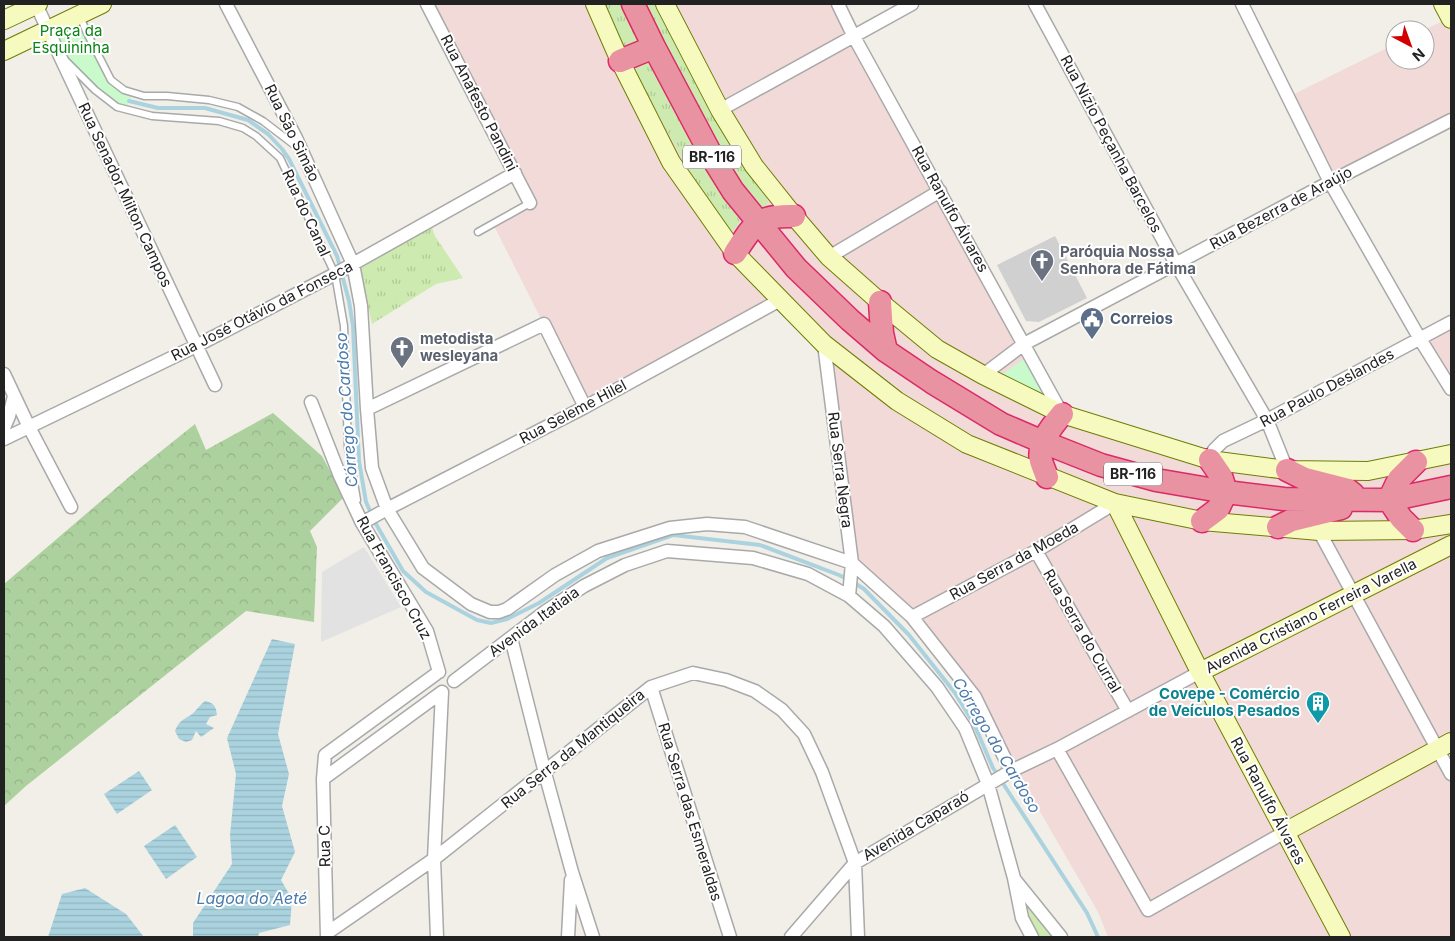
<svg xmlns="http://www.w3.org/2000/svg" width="1455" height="941" viewBox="0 0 1455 941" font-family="Inter,sans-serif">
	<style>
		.commercial { fill: #f2dad9 }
		.religious { fill: #d0d0d0 }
		.grass { fill: url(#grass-tufts) }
		.forest { fill: url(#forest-crowns) }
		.park { fill: #c8facc }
		.parking { fill: #e2e2e2 }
		.water { fill: url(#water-rules) }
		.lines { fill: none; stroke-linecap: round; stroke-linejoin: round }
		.stream { stroke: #aad3df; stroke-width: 4 }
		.lane-casing { stroke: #a9a9a9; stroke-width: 9 }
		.street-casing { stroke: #a9a9a9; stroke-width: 15 }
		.secondary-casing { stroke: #707d05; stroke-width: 20 }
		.highway-casing { stroke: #dc2a67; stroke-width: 25 }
		.lane { stroke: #fff; stroke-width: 6 }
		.street { stroke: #fff; stroke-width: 12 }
		.secondary { stroke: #f7fabf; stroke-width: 18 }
		.highway { stroke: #e892a2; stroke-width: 22 }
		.labels { text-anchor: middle; stroke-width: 4; stroke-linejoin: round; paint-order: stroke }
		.shield { fill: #fff; stroke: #646464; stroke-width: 1 }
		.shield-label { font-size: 14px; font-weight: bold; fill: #222 }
		.park-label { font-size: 15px; fill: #0c8416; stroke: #fff }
		.street-label { font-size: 15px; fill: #222; stroke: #fff }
		.worship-label { font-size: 15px; font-weight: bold; fill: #5b616d; stroke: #fff; text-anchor: start }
		.service-label { font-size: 15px; font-weight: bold; fill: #4e5e75; stroke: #fff; text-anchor: start }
		.culture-label { font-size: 15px; font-weight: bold; fill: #0d838f; stroke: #fff; text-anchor: end }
		.water-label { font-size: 16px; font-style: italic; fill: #4a7aab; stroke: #fff }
	</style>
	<defs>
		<pattern id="grass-tufts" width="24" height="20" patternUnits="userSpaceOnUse" patternTransform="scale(1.25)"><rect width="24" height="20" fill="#cdebb0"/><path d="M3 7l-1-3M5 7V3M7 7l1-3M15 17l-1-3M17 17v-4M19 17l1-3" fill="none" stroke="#b0c997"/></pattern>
		<pattern id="forest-crowns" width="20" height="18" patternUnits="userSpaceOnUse" patternTransform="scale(1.25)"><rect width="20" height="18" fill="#add19e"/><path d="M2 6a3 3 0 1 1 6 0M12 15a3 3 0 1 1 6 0" fill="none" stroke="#95b388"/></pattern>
		<pattern id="water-rules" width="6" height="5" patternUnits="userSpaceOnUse" patternTransform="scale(1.25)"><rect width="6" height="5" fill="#aad3df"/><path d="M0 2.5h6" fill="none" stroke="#92b5bf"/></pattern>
	</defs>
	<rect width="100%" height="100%" fill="#f2efe9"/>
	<path class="commercial" d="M428,4H841L1062,414L1209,459L1287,470L1451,454V742L1437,749L1451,775V937H1108L1098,912L1039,810L1011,771L955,671L852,563L824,344L782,300L585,406L493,224L530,203Z
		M1451,17V119L1330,181L1288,97L1395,44V60H1425L1424,30Z
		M1451,322V389L1420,339Z"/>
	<path class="religious" d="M1055,236L1087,298L1039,322L1026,321L997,265Z"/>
	<path class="grass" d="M603,4H624L643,39L630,50L624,47Z
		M643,4H659L720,124L768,201L767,206L762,212L724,163Z
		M644,60L649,61L700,157L740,221L738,226L733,230L728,229L721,222L680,155L636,73L637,66Z
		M431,225L435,236L463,278L436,284L372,324L358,265Z
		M1021,892L1054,932L1050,937H1039L1025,918Z"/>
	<path class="forest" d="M273,413L322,456L344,497L310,531L317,547L314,622L246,611L26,786L4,806V584L135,472L195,424L206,450Z"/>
	<path class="park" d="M79,16L105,73L132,95L127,106L117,104L101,93L58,51L49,31Z
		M1024,359L1042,392L1029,389L1000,376Z"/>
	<path class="parking" d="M364,547L401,607L321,642L322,572Z"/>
	<path class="water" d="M272,639L295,644L278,734L289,774L282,806L295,852L281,880L292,899L290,925L259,933L258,937H193V923L232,864L230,835L236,774L227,738Z
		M205,701C214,703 216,706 217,715L210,717L206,724L214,728L201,737L196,731L192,740L186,742L179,739L175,731C181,716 188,720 196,710C199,707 201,704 205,701Z
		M139,771L152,790L117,814L104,794Z
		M175,825L197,857L166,879L144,846Z
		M85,888L126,914L144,937H48L62,894Z"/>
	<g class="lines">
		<path class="stream" d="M129,101L158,108H205L248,120L268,134L282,149L289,159L337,256L349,301L353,326L359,461L366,502L376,524L403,571L426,592L477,620L491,623L507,619L539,603L607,558L673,535L760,545L839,575L847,579
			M853,582L864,589L909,635L955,693L974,724L993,768L1087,913L1098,937"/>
		<g class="lane-casing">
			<path id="lane" d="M80,16L86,31L111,80L124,90L144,96H167L209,100L238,107L263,121L297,147
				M65,60L95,90L117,107L152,116L219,121L243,128L256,136L280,158L335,274L344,326L348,448L357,500
				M478,232L530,203"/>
		</g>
		<g class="street-casing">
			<path id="street" d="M36,4L58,52L215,385
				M226,4L296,138L353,264L361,306L367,409L372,468L387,509L423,568L471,604L490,612H499L507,609L555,575L598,551L670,528L707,524L745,527L852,563L912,617L975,697L1011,771
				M427,4L530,203
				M838,4L853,35L1062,414
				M1035,4L1176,264L1267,420L1287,470
				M1242,4L1330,182L1420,339L1451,389
				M720,110L912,4
				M829,257L940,191
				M824,344L852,563L849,596
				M4,374L29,427L71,507
				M983,375L1024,344L1330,182L1451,120
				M311,402L340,476L362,523L427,631L439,672
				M367,409L544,324L585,407
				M4,428L9,416L14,396
				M4,439L196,346L335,274L515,173
				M1210,460L1214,450L1223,441L1267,420L1451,322
				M362,523L387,509L585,407L782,299
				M1319,531L1451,774
				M1036,551L1128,711
				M912,617L1036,551L1115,503
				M511,638L545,773L572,872L593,937
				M454,681L546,611L584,586L625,565L667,551L753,558L808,574L849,596L884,626L937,687L965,728L988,784L1014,878L1022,918L1032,937
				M651,687L730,937
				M1057,749L1148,910L1285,832
				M323,779L442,692
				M1015,880L1061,937
				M327,933L434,859L651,687L693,673L726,680L755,691L782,710L804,734L822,772L855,863L858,937
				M327,937L323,779L325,755L436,674
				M437,937L434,859L442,692
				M568,937L571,880
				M791,937L855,863L1011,771L1057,749L1200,672"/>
		</g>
		<g class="secondary-casing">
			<path id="secondary" d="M595,4L620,61L671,162L735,253L824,344L897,401L967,444L1115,503L1202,521L1319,531L1413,530L1451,524
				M665,4L720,110L754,166L794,216L829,257L880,302L937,349L983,375L1062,414L1210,460L1287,470L1368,471L1451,454
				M1443,4L1451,19
				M4,20L38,4
				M4,51L102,4
				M1115,503L1200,672L1341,937
				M1200,672L1451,545
				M1285,832L1451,742"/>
		</g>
		<g class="highway-casing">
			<path id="highway" d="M633,4L654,47L715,162L733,191L796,268L850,320L886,351L932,382L1001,424L1043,442L1101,465L1156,480L1226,492L1284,499L1389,500L1451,487
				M620,61L654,47
				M735,253C754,224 757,215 794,216
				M880,302L882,333L886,351
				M1287,470L1305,479L1348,490L1353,494
				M1047,477C1045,472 1043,467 1041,461C1037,444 1052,426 1062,414
				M1389,500L1399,479L1416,462
				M1389,500L1401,518L1413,530
				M1202,521L1218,509L1226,492L1221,476L1210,460
				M1278,527L1292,520L1341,508"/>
		</g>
		<use href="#lane" class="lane"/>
		<use href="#street" class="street"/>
		<use href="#secondary" class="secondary"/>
		<use href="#highway" class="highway"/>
	</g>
	<defs>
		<g id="church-pin" transform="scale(1.25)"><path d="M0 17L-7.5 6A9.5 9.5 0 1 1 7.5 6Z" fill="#6b7280" stroke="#fff"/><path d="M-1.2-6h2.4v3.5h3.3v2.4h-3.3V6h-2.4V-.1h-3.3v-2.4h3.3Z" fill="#fff"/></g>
		<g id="civic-pin" transform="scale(1.25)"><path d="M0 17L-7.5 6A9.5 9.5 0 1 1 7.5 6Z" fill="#5c6f8a" stroke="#fff"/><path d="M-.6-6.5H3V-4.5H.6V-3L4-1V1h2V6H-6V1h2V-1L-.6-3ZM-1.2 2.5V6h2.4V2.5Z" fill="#fff"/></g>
		<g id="building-pin" transform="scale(1.25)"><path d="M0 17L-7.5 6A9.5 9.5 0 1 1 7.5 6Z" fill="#0f9aa8" stroke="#fff"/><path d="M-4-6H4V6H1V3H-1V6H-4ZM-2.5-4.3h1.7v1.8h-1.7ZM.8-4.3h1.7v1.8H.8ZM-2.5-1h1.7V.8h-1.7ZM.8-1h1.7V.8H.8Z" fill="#fff"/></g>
	</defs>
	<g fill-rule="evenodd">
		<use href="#church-pin" x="1042" y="261"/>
		<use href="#civic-pin" x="1092" y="319"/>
		<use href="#church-pin" x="402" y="348"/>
		<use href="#building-pin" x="1318" y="703"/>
	</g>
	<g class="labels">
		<g class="shield">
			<rect x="683" y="145.5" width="58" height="23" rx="4"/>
			<rect x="1104" y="462.5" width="58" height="23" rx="4"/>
		</g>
		<g class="shield-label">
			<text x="712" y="162">BR-116</text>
			<text x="1133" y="479">BR-116</text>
		</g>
		<g class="park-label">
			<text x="71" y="36">Praça da<tspan x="71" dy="17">Esquininha</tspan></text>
		</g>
		<g class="street-label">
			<text transform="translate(479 103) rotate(63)" y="5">Rua Anafesto Pandini</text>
			<text transform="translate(292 133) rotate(64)" y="5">Rua São Simão</text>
			<text transform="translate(1111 144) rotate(62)" y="5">Rua Nízio Peçanha Barcelos</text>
			<text transform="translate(125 195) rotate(65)" y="5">Rua Senador Milton Campos</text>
			<text transform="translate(1281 208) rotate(-28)" y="5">Rua Bezerra de Araújo</text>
			<text transform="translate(950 209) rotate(61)" y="5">Rua Ranulfo Álvares</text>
			<text transform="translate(306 213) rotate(65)" y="5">Rua do Canal</text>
			<text transform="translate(262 311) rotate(-27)" y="5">Rua José Otávio da Fonseca</text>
			<text transform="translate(1327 388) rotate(-28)" y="5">Rua Paulo Deslandes</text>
			<text transform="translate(573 412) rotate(-28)" y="5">Rua Seleme Hilel</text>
			<text transform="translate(840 470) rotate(83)" y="5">Rua Serra Negra</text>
			<text transform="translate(1014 561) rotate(-29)" y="5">Rua Serra da Moeda</text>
			<text transform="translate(394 578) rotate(61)" y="5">Rua Francisco Cruz</text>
			<text transform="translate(1311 616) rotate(-27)" y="5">Avenida Cristiano Ferreira Varella</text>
			<text transform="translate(534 622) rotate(-36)" y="5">Avenida Itatiaia</text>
			<text transform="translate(1082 631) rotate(60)" y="5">Rua Serra do Curral</text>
			<text transform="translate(573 749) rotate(-39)" y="5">Rua Serra da Mantiqueira</text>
			<text transform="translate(1268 801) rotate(62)" y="5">Rua Ranulfo Álvares</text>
			<text transform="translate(690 812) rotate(73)" y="5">Rua Serra das Esmeraldas</text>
			<text transform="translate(916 826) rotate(-31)" y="5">Avenida Caparaó</text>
			<text transform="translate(325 846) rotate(-91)" y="5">Rua C</text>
		</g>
		<g class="worship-label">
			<text x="1060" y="257">Paróquia Nossa<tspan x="1060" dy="17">Senhora de Fátima</tspan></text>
			<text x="420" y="344">metodista<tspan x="420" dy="17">wesleyana</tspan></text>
		</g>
		<g class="service-label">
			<text x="1110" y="324">Correios</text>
		</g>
		<g class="culture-label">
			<text x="1300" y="699">Covepe - Comércio<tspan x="1300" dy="17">de Veículos Pesados</tspan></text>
		</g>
		<g class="water-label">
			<text transform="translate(346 410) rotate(-94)" y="6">Córrego do Cardoso</text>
			<text transform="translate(997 745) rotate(59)" y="6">Córrego do Cardoso</text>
			<text x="252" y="904">Lagoa do Aeté</text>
		</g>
	</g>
	<rect width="1455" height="941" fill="none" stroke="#222222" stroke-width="10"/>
	<g transform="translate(1410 45) rotate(139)"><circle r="24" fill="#ffffff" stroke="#a7a7a7"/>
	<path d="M0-4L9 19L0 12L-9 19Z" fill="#d40000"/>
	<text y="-8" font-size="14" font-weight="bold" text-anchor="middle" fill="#222222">N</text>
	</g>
</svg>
